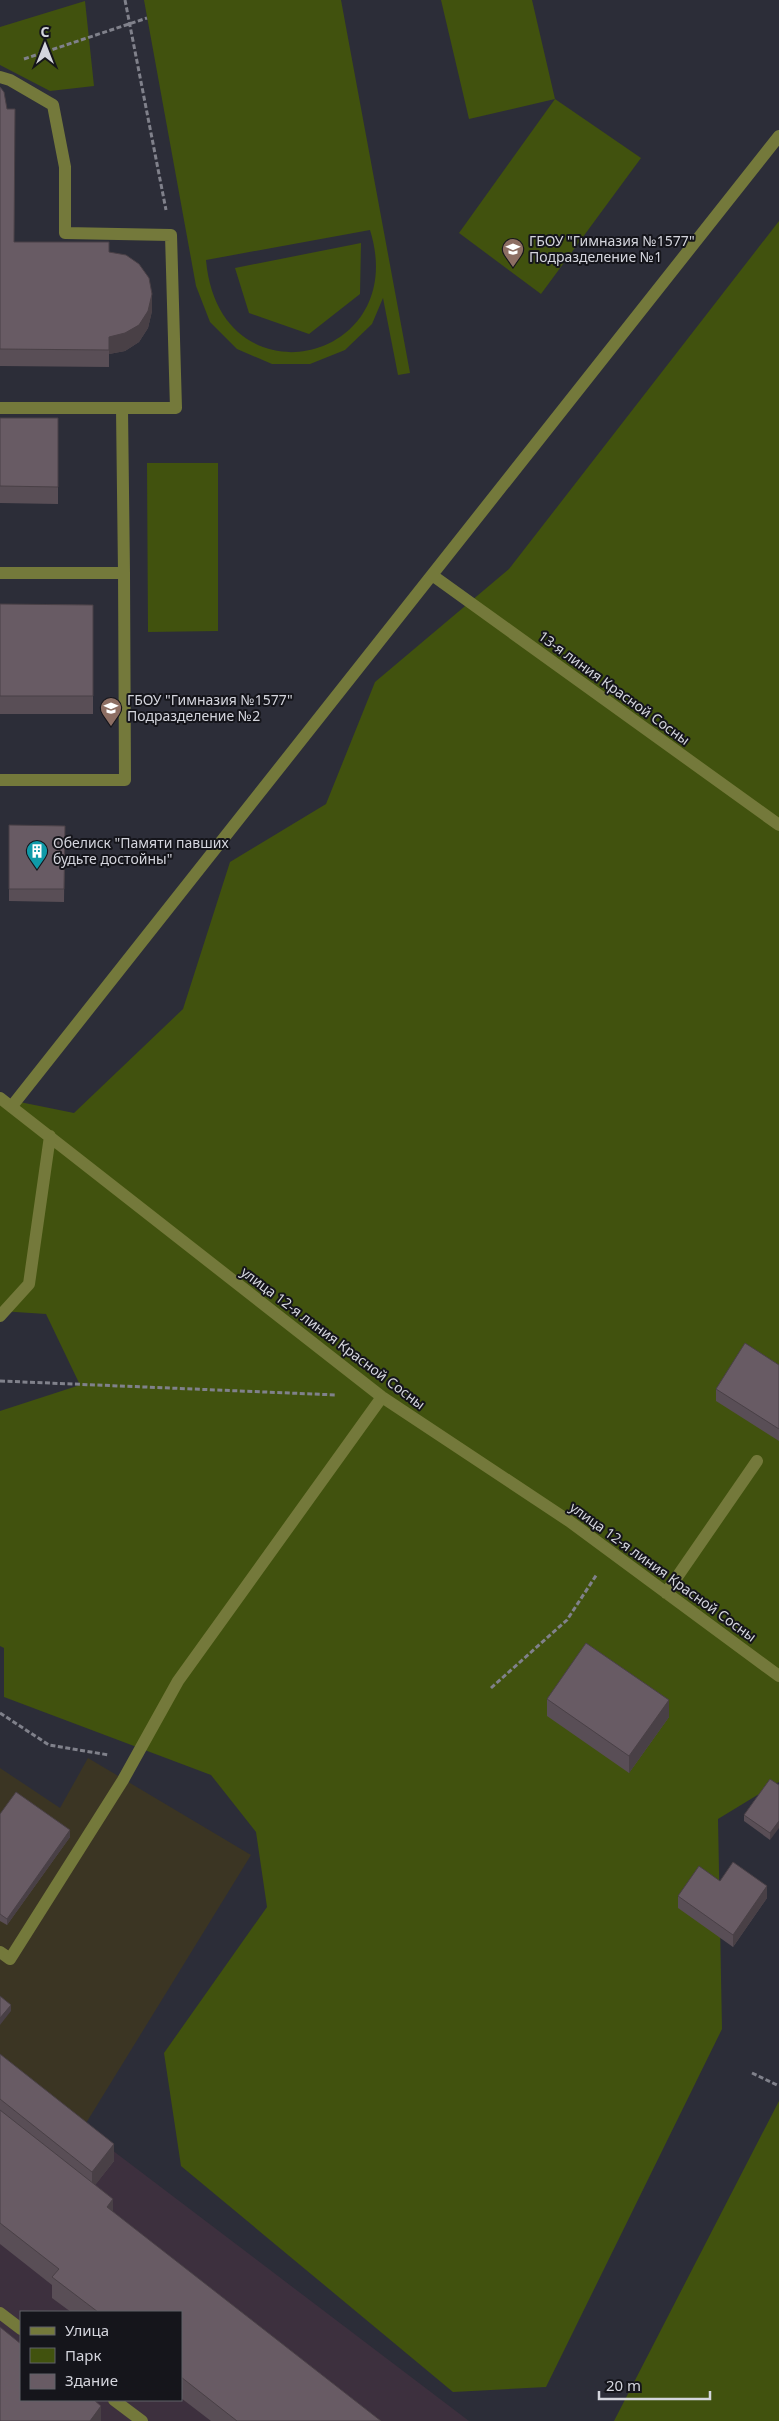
<svg xmlns="http://www.w3.org/2000/svg" width="779" height="2421" viewBox="0 0 779 2421" font-family="'Noto Sans',sans-serif">
	<style>
		.commercial { fill: #3d303e; fill-rule: evenodd }
		.industrial { fill: #3b3523 }
		.green { fill: #41520e; fill-rule: evenodd }
		.lines { fill: none; stroke-linecap: round; stroke-linejoin: round }
		.path { stroke: #80818b; stroke-width: 3; stroke-dasharray: 5 2.5; stroke-linecap: butt }
		.minor { stroke: #74793b; stroke-width: 12 }
		.wall { fill: #594e56 }
		.shaded-wall { fill: #494046 }
		.building { fill: #685b64; stroke: #494046 }
		.labels { text-anchor: middle; stroke-width: 4; stroke-linejoin: round; paint-order: stroke }
		.poi-label { font-size: 14px; fill: #d4d5dd; stroke: #15151b; text-anchor: start }
		.street-label { font-size: 14px; fill: #d4d5dd; stroke: #15151b }
	</style>
	<rect width="100%" height="100%" fill="#2c2d38"/>
	<path class="commercial" d="M0,2063L83,2128L469,2421H0ZM21,2312H181V2400H21Z"/>
	<path class="industrial" d="M88,1758L251,1855L83,2128L0,2063V1768L60,1808Z"/>
	<path class="green" d="M144,0H341L410,373L398,375L383,298L372,324L345,350L310,364H272L237,349L210,322L196,286ZM370,230C412,364 219,407 206,260Z
		M441,0H532L555,99L641,158L541,294L459,233L555,99L469,119Z
		M85,1L94,86L50,91L0,65V27Z
		M779,221V1782L718,1819L722,2029L546,2387L453,2392L181,2166L164,2053L267,1907L256,1832L211,1775L4,1697V1648L0,1646V1411L80,1385L46,1314L0,1311V1098L74,1113L183,1009L230,862L326,804L375,682L509,569Z
		M361,243L360,294L309,334L249,313L235,268Z
		M147,463H218V631L148,632Z
		M779,2101V2421H614Z"/>
	<g class="lines">
		<path class="path" d="M125,0L166,210
			M24,59L147,18
			M0,1381L337,1395
			M491,1688L567,1620L597,1574
			M0,1713L49,1745L109,1755
			M752,2073L779,2086"/>
		<path class="minor" d="M0,77L10,80L53,105L65,167V233L171,235L176,408H0
			M0,573H124L122,409
			M432,575L779,825
			M0,780H125L124,573
			M0,1098L382,1397L569,1521L779,1676
			M12,1106L779,136
			M0,1316L29,1284L50,1136
			M666,1593L757,1461
			M0,1952L10,1959L123,1780L178,1681L382,1397
			M0,2313L21,2329
			M114,2400L142,2421"/>
	</g>
	<path class="wall" d="M0,87L14,242L109,252L152,311L148,328L139,342L125,351L109,354V367L0,366Z
		M0,418H58V504L0,503Z
		M0,604L93,605V714H0Z
		M9,825L65,826L64,902L9,901Z
		M779,1365V1441L716,1401V1389Z
		M547,1699L669,1717L629,1773L547,1716Z
		M770,1779V1840L744,1821V1815Z
		M0,1814L70,1837L7,1925L0,1921Z
		M720,1881L767,1898L733,1947L678,1908V1896Z
		M0,2054L114,2161L95,2185L113,2212L381,2421H211L181,2398V2312H71L52,2298V2285L0,2244Z"/>
	<path class="shaded-wall" d="M152,294V311L148,328L139,342L125,351L109,354V367V337Z
		M669,1700V1717L629,1773V1756Z
		M779,1821V1828L770,1840V1833Z
		M70,1830V1837L7,1925V1919Z
		M767,1886V1898L733,1947V1935Z
		M11,2005V2011L0,2025V2018Z
		M114,2144V2161L92,2189V2172Z
		M113,2199V2220L107,2207Z
		M101,2406V2421H90Z"/>
	<path class="building" d="M0,87L4,92L7,109H15L14,242H109V252L126,255L139,264L149,278L152,294L148,311L139,325L125,333L109,337V350L0,349Z
		M0,418H58V487L0,486Z
		M0,604L93,605V696H0Z
		M9,825L65,826L64,889H9Z
		M745,1343L779,1365V1429L716,1389Z
		M586,1643L669,1700L629,1756L547,1699Z
		M770,1779L779,1785V1821L770,1833L744,1815Z
		M16,1792L70,1830L7,1919L0,1914V1814Z
		M733,1862L767,1886L733,1935L678,1896L699,1866L720,1881Z
		M0,1996L11,2005L0,2018Z
		M0,2054L114,2144L92,2172L0,2099Z
		M0,2110L113,2199L107,2207L381,2421H237L181,2377V2312H98L52,2277L59,2269L0,2223Z
		M0,2327L21,2344V2400H94L101,2406L90,2421H0Z"/>
	<defs>
		<g id="school-pin" transform="scale(1.125)"><path d="M0 17L-7.5 6A9.5 9.5 0 1 1 7.5 6Z" fill="#8d6e63" stroke="#15151b"/><path d="M0-5L7-2L0 1L-7-2ZM-4 1L0 2.5L4 1V4Q0 6-4 4Z" fill="#fff"/></g>
		<g id="building-pin" transform="scale(1.125)"><path d="M0 17L-7.5 6A9.5 9.5 0 1 1 7.5 6Z" fill="#0f9aa8" stroke="#15151b"/><path d="M-4-6H4V6H1V3H-1V6H-4ZM-2.5-4.3h1.7v1.8h-1.7ZM.8-4.3h1.7v1.8H.8ZM-2.5-1h1.7V.8h-1.7ZM.8-1h1.7V.8H.8Z" fill="#fff"/></g>
	</defs>
	<g fill-rule="evenodd">
		<use href="#school-pin" x="513" y="249"/>
		<use href="#school-pin" x="111" y="708"/>
		<use href="#building-pin" x="37" y="851"/>
	</g>
	<g class="labels">
		<g class="poi-label">
			<text x="529" y="246">ГБОУ "Гимназия №1577"<tspan x="529" dy="16">Подразделение №1</tspan></text>
			<text x="127" y="705">ГБОУ "Гимназия №1577"<tspan x="127" dy="16">Подразделение №2</tspan></text>
			<text x="53" y="848">Обелиск "Памяти павших<tspan x="53" dy="16">будьте достойны"</tspan></text>
		</g>
		<g class="street-label">
			<text transform="translate(614 688) rotate(36)" y="5">13-я линия Красной Сосны</text>
			<text transform="translate(333 1338) rotate(37)" y="5">улица 12-я линия Красной Сосны</text>
			<text transform="translate(663 1572) rotate(36)" y="5">улица 12-я линия Красной Сосны</text>
		</g>
	</g>
	<rect x="20" y="2311" width="162" height="90" fill="#15151b" stroke="#616269"/>
	<rect x="30" y="2327" width="25" height="8" fill="#74793b" stroke="#616269"/>
	<text x="65" y="2336" font-size="15" fill="#d4d5dd">Улица</text>
	<rect x="30" y="2348" width="25" height="15" fill="#41520e" stroke="#616269"/>
	<text x="65" y="2361" font-size="15" fill="#d4d5dd">Парк</text>
	<rect x="30" y="2374" width="25" height="15" fill="#685b64" stroke="#616269"/>
	<text x="65" y="2386" font-size="15" fill="#d4d5dd">Здание</text>
	<g transform="translate(45 45)" stroke="#15151b" stroke-width="4" paint-order="stroke">
	<path d="M0-4L9 19L0 12L-9 19Z" fill="#d4d5dd"/>
	<text y="-8" font-size="14" font-weight="bold" text-anchor="middle" fill="#d4d5dd">С</text>
	</g>
	<path d="M599 2391v8h111v-8" fill="none" stroke="#d4d5dd" stroke-width="2.5"/>
	<text x="606" y="2391" font-size="15" fill="#d4d5dd" stroke="#15151b" stroke-width="4" paint-order="stroke">20 m</text>
</svg>
